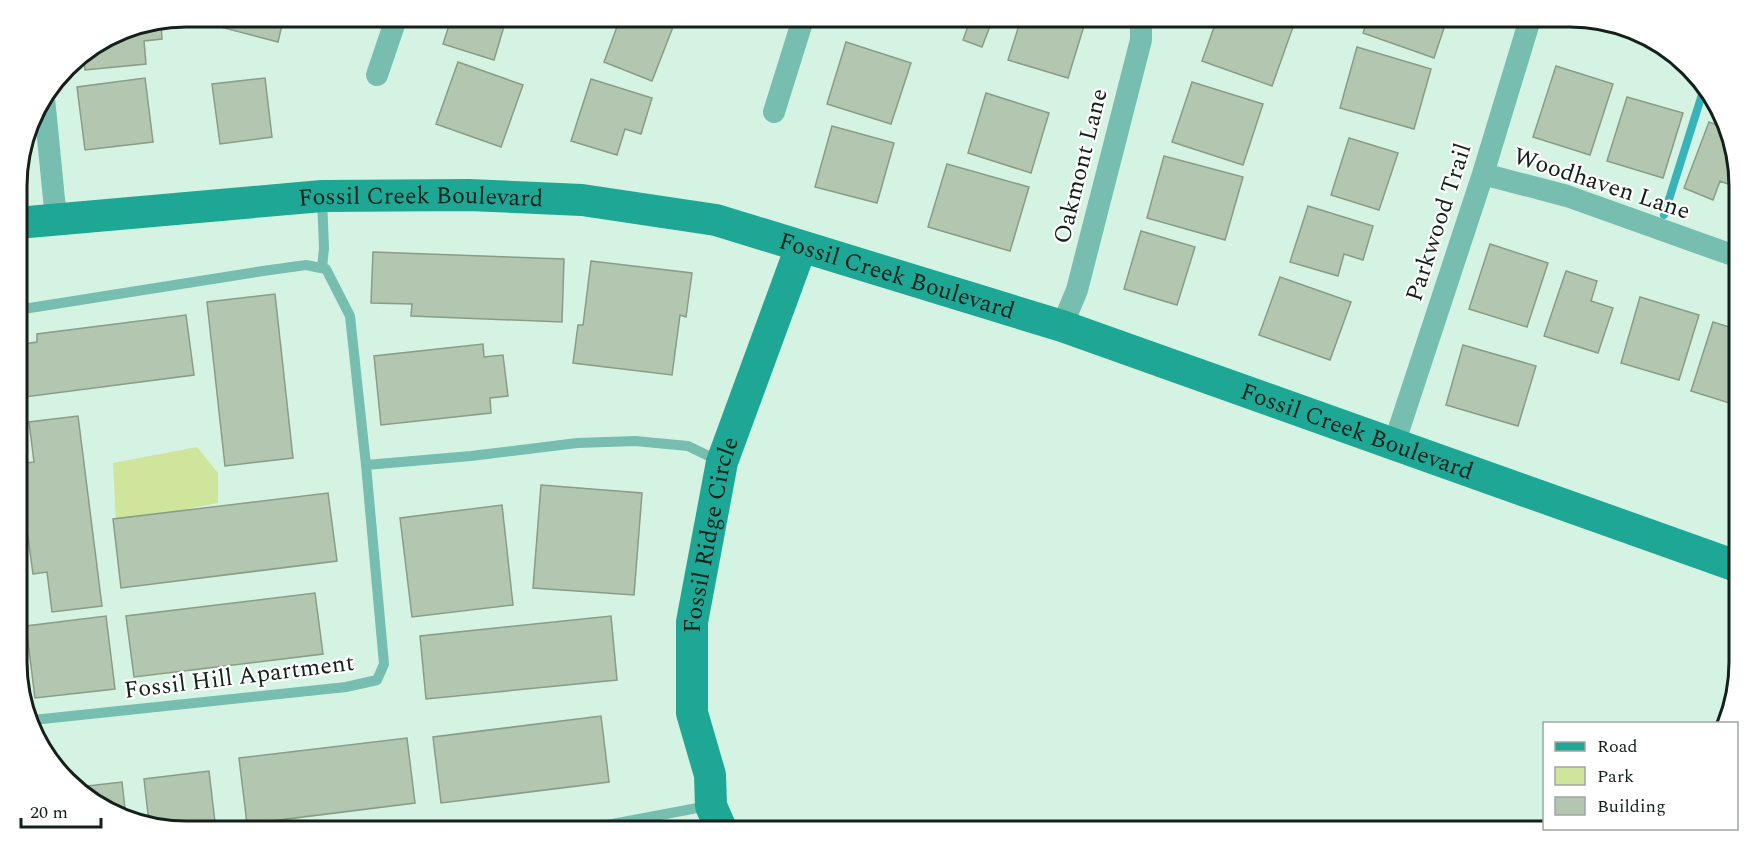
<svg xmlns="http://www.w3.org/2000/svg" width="1756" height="848" viewBox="0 0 1756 848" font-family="Spectral,serif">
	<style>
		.green { fill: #cfe59c }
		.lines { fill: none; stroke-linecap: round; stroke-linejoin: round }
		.stream { stroke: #37b4ba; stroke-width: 8 }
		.building { fill: #b3c7b0; stroke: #899c86; stroke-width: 1.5 }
		.lane { stroke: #77beb0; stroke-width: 10 }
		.street { stroke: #77beb0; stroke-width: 22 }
		.secondary { stroke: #1da794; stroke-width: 32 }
		.labels { text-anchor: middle; stroke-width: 4.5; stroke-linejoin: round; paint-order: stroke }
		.street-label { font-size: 24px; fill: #14201a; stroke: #fff }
		.rim { fill: none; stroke: #14201a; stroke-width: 3 }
	</style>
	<rect width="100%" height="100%" fill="#d4f3e2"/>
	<path class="green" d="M1612,26L1645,34L1663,49Z
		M197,447L218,473V503L116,523L113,463Z"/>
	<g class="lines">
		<path class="stream" d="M1664,215L1705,85"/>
	</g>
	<path class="building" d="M215,16H284L278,42L213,25Z
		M452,16H507L494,60L443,44Z
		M621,16H647L673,27L652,81L604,62Z
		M697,16H719L716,24Z
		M898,16H915L914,21Z
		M943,16H994L982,47L963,40L968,26Z
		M1022,16H1087L1068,78L1008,60Z
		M1218,16H1265L1293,27L1272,86L1202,61Z
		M1369,16H1448L1434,58L1363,33Z
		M161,21L162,39L144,41L146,64L85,70L83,53L121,29Z
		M846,42L911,63L891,124L827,104Z
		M1357,47L1431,69L1414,129L1340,108Z
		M458,62L523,85L501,147L436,124Z
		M1556,66L1613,84L1590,155L1533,137Z
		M145,78L153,142L85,150L77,87Z
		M265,78L272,137L220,144L212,84Z
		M591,79L652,98L641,134L625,129L617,155L571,141Z
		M1192,82L1263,104L1243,165L1172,142Z
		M986,93L1049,113L1031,173L968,153Z
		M1627,97L1683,113L1663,178L1607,161Z
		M1709,122L1723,127L1738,164V188L1720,181L1713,200L1684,188Z
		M832,126L894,143L877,203L815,187Z
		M1349,138L1398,153L1379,210L1331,195Z
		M1164,156L1243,177L1225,240L1147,218Z
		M947,164L1029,187L1010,251L928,227Z
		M1308,206L1373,226L1363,260L1344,254L1338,276L1290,262Z
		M1141,231L1195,247L1177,305L1124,289Z
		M1490,244L1548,263L1527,327L1469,309Z
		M373,252L564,259L562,322L411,316L412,304L371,303Z
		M591,261L692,273L686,317L680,315L672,375L573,363L578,325H583Z
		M1566,271L1597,281L1591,301L1613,308L1598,353L1544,336Z
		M1280,277L1351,302L1330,360L1259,335Z
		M275,294L293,458L225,466L207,302Z
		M1640,297L1699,315L1679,380L1621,363Z
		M186,315L194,375L17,398V345L37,342V334Z
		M1713,322L1739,330V406L1691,391Z
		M483,344L484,357L503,355L508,396L490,398L491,413L381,425L374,356Z
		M1463,345L1536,366L1518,426L1446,405Z
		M78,416L102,606L52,612L47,572L33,574L18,464L34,462L29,422Z
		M541,485L642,493L634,595L533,588Z
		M328,493L337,561L121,588L113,519Z
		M502,505L513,605L412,617L400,518Z
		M315,593L323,654L134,677L126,616Z
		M106,616L115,689L35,698L26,626Z
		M611,616L617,680L426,699L420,636Z
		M601,716L609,782L441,803L433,737Z
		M407,738L415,803L247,824L239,758Z
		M209,771L216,831L186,832L149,823L144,779Z
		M122,782L126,818L111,814L78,787Z"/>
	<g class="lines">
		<path class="lane" d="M322,199L324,248L322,268
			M17,310L263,271L306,265L326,269L350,316L366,465L384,664L377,680L346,687L33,720
			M366,465L471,456L577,443L635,441L688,446L721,462
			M541,831L602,826L708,806"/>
		<path class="street" d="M377,75L397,16
			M44,98L56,219
			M774,112L804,16
			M1483,174L1567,196L1738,257
			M1062,326L1077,290L1141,40V16
			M1394,444L1483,174L1531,16"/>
		<g class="secondary">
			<path id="s1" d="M17,223L322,196L469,195L582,200L716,220L1062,326L1739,567"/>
			<path id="s2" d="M722,831L711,806L710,775L692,713V622L722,462L801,247"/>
		</g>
	</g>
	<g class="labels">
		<g class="street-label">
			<text transform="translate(1080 166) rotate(-76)" y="8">Oakmont Lane</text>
			<text transform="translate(1602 183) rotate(18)" y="8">Woodhaven Lane</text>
			<text dy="8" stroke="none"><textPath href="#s1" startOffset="405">Fossil Creek Boulevard</textPath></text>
			<text transform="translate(1438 222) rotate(-72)" y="8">Parkwood Trail</text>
			<text dy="8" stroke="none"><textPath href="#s1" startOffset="891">Fossil Creek Boulevard</textPath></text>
			<text dy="8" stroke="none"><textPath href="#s1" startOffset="1377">Fossil Creek Boulevard</textPath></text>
			<text dy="8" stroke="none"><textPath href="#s2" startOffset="303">Fossil Ridge Circle</textPath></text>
			<text transform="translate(239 676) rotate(-7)" y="8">Fossil Hill Apartment</text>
		</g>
	</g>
	<path d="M0 0H1756V848H0ZM186 27H1570A159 159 0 0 1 1729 186V662A159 159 0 0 1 1570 821H186A159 159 0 0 1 27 662V186A159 159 0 0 1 186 27Z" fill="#fff" fill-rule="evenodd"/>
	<path class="rim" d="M186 27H1570A159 159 0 0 1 1729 186V662A159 159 0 0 1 1570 821H186A159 159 0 0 1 27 662V186A159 159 0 0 1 186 27Z"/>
	<rect x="1543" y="722" width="195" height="108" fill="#ffffff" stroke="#a1a6a3" stroke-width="1.5"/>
	<rect x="1555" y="742" width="30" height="9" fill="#1da794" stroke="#a1a6a3" stroke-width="1.5"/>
	<text x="1597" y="752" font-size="18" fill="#14201a">Road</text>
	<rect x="1555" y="767" width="30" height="18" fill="#cfe59c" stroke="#a1a6a3" stroke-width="1.5"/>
	<text x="1597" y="782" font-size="18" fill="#14201a">Park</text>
	<rect x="1555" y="797" width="30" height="18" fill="#b3c7b0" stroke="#a1a6a3" stroke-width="1.5"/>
	<text x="1597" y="812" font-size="18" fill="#14201a">Building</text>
	<path d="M21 818v9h80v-9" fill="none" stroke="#14201a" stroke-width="3"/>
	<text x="30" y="818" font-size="18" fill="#14201a" stroke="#ffffff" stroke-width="4.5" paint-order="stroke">20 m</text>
</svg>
